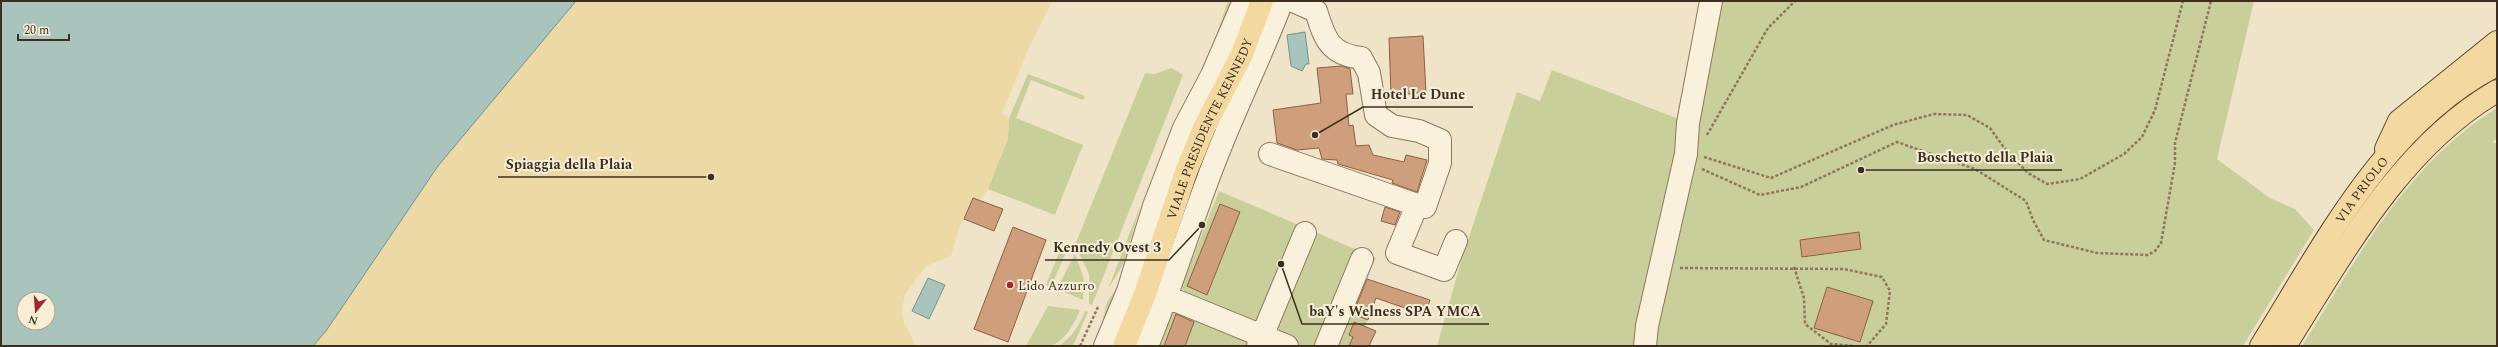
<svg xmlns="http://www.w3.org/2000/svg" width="2498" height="347" viewBox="0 0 2498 347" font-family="Spectral,serif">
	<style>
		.green { fill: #c9cf9b }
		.sand { fill: #ecd9a5 }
		.water { fill: #a9c4bc; stroke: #6f938a; fill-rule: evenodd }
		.building { fill: #cf9f7d; stroke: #8d5f41 }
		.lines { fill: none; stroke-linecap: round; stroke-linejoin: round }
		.minor-casing { stroke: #8d765c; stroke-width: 24 }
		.major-casing { stroke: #5b4430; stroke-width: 24 }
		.path { stroke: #8d765c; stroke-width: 2.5; stroke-dasharray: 3 2; stroke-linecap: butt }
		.minor { stroke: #faf1dc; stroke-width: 22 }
		.major { stroke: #f3d9a0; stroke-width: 22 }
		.poi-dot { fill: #9e2a2b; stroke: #f7eed8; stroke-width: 1.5 }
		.labels { text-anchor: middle; stroke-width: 4; stroke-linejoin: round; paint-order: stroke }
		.street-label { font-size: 13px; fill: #3d2e20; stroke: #f7eed8 }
		.poi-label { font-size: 13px; fill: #3d2e20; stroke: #f7eed8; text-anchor: start }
		.leader { fill: none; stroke: #3d2e20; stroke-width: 1.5 }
		.callout-dot { fill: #3d2e20; stroke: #f7eed8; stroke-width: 1.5 }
		.callout-label { font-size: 14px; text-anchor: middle; font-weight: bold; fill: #3d2e20; stroke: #f7eed8; stroke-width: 4; stroke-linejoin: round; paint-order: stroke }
	</style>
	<rect width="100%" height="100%" fill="#f0e4c8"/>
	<path class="green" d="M1228,1H1236L1214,54L1218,30Z
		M1721,1H2254L2217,159L2270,198L2295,209L2314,230L2243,346H1437L1462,258L1517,92L1540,101L1552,70L1697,126Z
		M1171,68L1183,75L1092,305L1089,304V274L1075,245L1145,73L1155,74Z
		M1028,74L1085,96L1083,100L1031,80L1016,118L1083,145L1055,215L988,189L1008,138L1009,118Z
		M2497,108V139L2492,142L2497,144V346H2302C2356,260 2408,162 2497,108Z
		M1219,191L1376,258L1359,296L1364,299L1357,315L1367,320L1365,327L1375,331L1369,346H1159L1171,312L1181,307L1186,294L1181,287Z
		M1141,204L1123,265L1108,289Z
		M1063,243L1069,245L1051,287L1046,285Z
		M1075,254L1084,279L1083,300L1057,289Z
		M1121,282L1112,309L1103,319L1107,302Z
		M1048,306L1080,310C1075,323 1064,343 1049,346C1042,347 1033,346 1026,346Z
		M1085,311L1088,312L1073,346H1059C1072,337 1079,326 1085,311Z"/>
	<path class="sand" d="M576,1H1052L1028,50L1002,113L1009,118L1008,138L988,189L959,227L951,256L926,266L904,296L902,313L904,323L916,346H313L326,331L438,166Z"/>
	<path class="water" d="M1,1H576L438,166L326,331L313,346H1ZM24,299H48V323H24Z
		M1305,32L1309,64H1306L1302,71L1291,66L1287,35Z
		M928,278L945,285L929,319L912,311Z"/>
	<path class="building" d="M1423,36L1426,93L1391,95L1389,38Z
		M1342,66L1350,69L1353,94H1346L1349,126L1353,125L1356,146L1369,145L1373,155L1404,162L1406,155L1427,160L1417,192L1392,183L1393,180L1338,164L1337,160L1322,159L1319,148L1297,150L1277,143L1273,110L1321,103L1317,68Z
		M973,198L1003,209L994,231L964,219Z
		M1220,204L1240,212L1207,295L1187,286Z
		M1385,207L1400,212L1395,225L1381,221Z
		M1013,227L1046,240L1008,342L974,329Z
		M1859,232L1861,249L1802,257L1800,240Z
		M1367,279L1430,300L1425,315L1376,298L1368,320L1353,314Z
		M1827,287L1873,301L1860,342L1814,328Z
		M1176,314L1194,322L1185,346H1164Z
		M1354,322L1376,331L1369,346H1349L1353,337L1349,335Z"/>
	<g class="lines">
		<g class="minor-casing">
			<path id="minor" d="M1293,1L1316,11C1325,39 1329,54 1361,58L1369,73L1376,115L1392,126L1419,131L1440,140V163L1425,207L1417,205L1397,253L1444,270L1456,241
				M1270,154L1417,205
				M1167,297L1287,346
				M1105,346L1128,291L1154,206L1184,128L1212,75L1244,1
				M1147,346C1175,279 1194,210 1222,143C1241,96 1264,49 1282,1
				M1258,346L1305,233
				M1326,346L1362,259
				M1645,346L1647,326L1686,154L1688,123L1711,1"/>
		</g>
		<g class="major-casing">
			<g id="major">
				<path d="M2386,149L2399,121L2497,42"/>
				<path id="s1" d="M1124,346L1145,294L1186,172L1204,128L1242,54L1262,1"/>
				<path id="s2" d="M2261,346C2324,245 2386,121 2497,65"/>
				<path d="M2285,346C2343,254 2400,147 2497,91"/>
			</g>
		</g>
		<path class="path" d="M1707,135L1768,28L1795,1
			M1704,157L1771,178L1893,125L1934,114L1967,115L1990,128L2005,149L2028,173L2047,184L2080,179L2124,154L2142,137L2155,110L2183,1
			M1702,169L1760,195L1801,187L1897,142L1975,169L2026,201L2033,220L2044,240L2097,253L2148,255L2155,251L2161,243L2175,163V143L2211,1
			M1794,267L1804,298L1805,324L1831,344L1854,346
			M1680,268L1844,269L1882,277L1890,291L1886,324L1867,346
			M1080,346L1098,307"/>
		<use href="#minor" class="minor"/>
		<use href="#major" class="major"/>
	</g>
	<circle class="poi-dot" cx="1010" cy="285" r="4"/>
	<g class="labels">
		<g class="street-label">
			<text dy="5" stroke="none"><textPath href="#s1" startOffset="234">VIALE PRESIDENTE KENNEDY</textPath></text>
			<text dy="5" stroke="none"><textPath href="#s2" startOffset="186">VIA PRIOLO</textPath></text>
		</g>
		<g class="poi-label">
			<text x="1018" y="290">Lido Azzurro</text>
		</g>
	</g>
	<path class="leader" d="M1315 135L1363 107H1473M1861 170L1909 170H2062M711 177L640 177H498M1202 225L1169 260H1045M1281 264L1302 324H1489"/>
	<g class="callout-dot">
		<circle cx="1315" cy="135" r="4"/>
		<circle cx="1861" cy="170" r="4"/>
		<circle cx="711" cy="177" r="4"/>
		<circle cx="1202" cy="225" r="4"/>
		<circle cx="1281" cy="264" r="4"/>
	</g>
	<g class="callout-label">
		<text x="1418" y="99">Hotel Le Dune</text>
		<text x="1985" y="162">Boschetto della Plaia</text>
		<text x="569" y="169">Spiaggia della Plaia</text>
		<text x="1107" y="252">Kennedy Ovest 3</text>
		<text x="1395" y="316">baY's Welness SPA YMCA</text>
	</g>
	<rect width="2498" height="347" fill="none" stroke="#3d2e20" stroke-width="4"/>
	<g transform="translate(36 311) rotate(197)"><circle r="19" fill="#f7eed8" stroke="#ada18e"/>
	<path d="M0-3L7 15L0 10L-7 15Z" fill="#9e2a2b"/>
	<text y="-6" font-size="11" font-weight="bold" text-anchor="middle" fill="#3d2e20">N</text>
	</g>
	<path d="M18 34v6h51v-6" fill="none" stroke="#3d2e20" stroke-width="2"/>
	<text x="24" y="34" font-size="12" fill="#3d2e20" stroke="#f7eed8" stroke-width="3" paint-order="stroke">20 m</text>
</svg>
